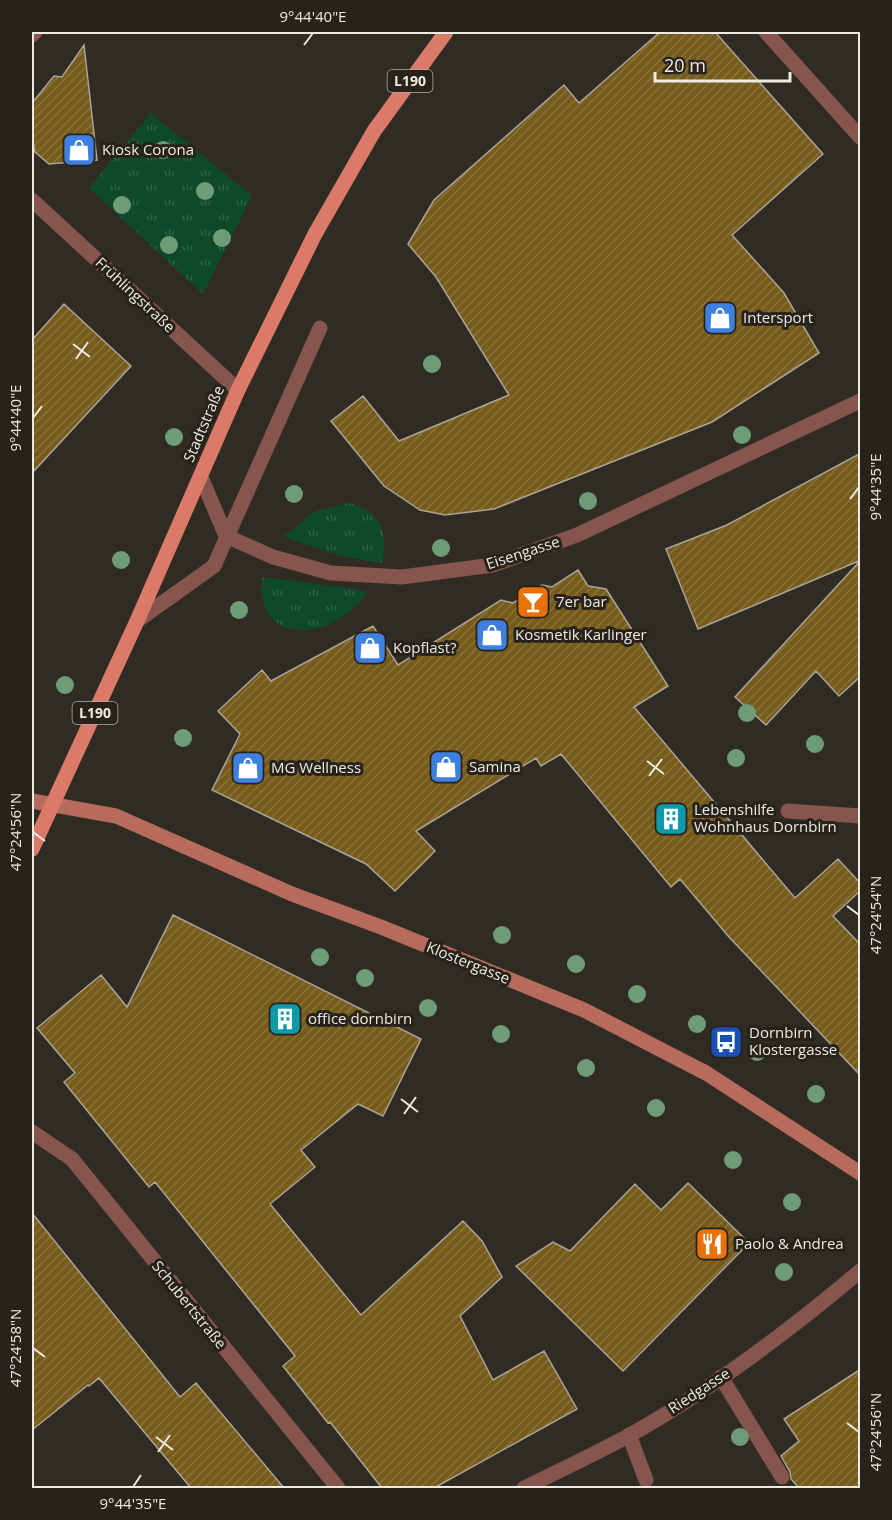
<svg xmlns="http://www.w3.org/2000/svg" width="892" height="1520" viewBox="0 0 892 1520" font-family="'Open Sans',sans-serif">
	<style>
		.grass { fill: url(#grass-tufts) }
		.building { fill: url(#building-hatch); stroke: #aaa499; stroke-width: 1.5 }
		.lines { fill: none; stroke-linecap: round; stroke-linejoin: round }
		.lane { stroke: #86554d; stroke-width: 15 }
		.street { stroke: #86554d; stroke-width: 15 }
		.secondary { stroke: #b76b5d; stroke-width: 15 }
		.primary { stroke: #dc7a6a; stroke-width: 15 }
		.tree { fill: #6e9c78 }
		.ticks { fill: none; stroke: #edeae4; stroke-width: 2 }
		.labels { text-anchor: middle; stroke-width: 6; stroke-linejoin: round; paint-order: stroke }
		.shield { fill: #27231a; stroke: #b2aea7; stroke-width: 1.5 }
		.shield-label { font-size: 14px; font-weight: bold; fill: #edeae4 }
		.poi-label { font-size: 15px; fill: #edeae4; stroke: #27231a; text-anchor: start }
		.street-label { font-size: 15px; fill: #edeae4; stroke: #27231a }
		.neatline { fill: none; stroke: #edeae4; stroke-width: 2 }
		.ticks-label { font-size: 15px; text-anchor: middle; fill: #edeae4 }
	</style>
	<defs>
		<pattern id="grass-tufts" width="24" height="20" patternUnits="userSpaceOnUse" patternTransform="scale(1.5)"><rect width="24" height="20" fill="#0e4929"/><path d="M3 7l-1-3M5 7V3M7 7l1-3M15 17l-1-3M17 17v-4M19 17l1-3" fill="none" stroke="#316348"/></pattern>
		<pattern id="building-hatch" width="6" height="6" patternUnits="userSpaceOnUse" patternTransform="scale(1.5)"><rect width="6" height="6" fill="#765b1a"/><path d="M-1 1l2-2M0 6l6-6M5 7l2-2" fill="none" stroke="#8a733b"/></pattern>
	</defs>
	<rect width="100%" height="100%" fill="#312c23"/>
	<path class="grass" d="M151,113L252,196L203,294L89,188Z
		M349,503C381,512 389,533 382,563C348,558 316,551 284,536L315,511Z
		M263,577L369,591C357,607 341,621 322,627C284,639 255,617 263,577Z"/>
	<path class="building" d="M660,32H715L823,154L732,235L784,293L819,353L712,422L494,509L445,515L420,510L384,486L331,421L363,396L399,441L509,395L436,277L408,244L434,200L564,85L579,103Z
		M84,45L97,160L49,164L35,152L32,139V103L54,76L62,77Z
		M64,304L131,366L32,473V340Z
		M861,453V560L698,629L666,549L727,525Z
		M861,560V676L839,696L816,671L766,725L735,697Z
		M578,570L588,586L606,589L668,686L634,707L795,898L838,859L861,884V890L833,916L861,945V1076L729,937L680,879L671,887L561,754L541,766L536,758L416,831L435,851L395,891L366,864L212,790L240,734L218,711L262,670L271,681L373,626L398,665L501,600L513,603L542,585L552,587Z
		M173,915L421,1039L383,1116L358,1104L301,1150L315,1167L270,1204L361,1315L463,1221L482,1241L502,1277L460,1316L493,1380L544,1351L577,1409L434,1488H382L330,1422L328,1423L283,1366L295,1356L155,1182L149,1187L64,1082L75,1073L37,1028L101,975L127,1007Z
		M688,1183L749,1243L623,1371L516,1266L553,1242L570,1251L635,1184L661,1210Z
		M32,1213L180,1397L196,1383L284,1488H191L99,1378L89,1386L88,1385L32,1430Z
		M861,1369V1488H799L791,1479L790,1472L781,1456L799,1441L784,1419Z"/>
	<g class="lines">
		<path class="lane" d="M32,35L35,32
			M137,621L214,566L320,328
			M788,811L860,816
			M721,1377L782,1477
			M629,1435L646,1480"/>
		<path class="street" d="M766,32L860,137
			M32,200L238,390
			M201,477L226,536L273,557L331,573L402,577L493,565L577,535L860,401
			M32,1132L72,1159L338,1488
			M524,1488C559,1471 595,1454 630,1435C712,1389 788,1332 860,1271"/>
		<path class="secondary" d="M32,801L116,816L292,894L381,927L584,1010L706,1073L860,1173"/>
		<path class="primary" d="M32,849L137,621L238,390L315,234L374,131L446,32"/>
	</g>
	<g class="tree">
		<circle cx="163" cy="150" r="9"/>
		<circle cx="205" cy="191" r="9"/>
		<circle cx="122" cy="205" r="9"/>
		<circle cx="222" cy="238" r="9"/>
		<circle cx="169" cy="245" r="9"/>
		<circle cx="432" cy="364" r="9"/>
		<circle cx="742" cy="435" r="9"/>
		<circle cx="174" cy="437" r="9"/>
		<circle cx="294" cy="494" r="9"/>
		<circle cx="588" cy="501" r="9"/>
		<circle cx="441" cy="548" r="9"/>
		<circle cx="121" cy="560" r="9"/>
		<circle cx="239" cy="610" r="9"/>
		<circle cx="65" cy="685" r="9"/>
		<circle cx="747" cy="713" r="9"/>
		<circle cx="183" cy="738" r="9"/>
		<circle cx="815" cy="744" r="9"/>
		<circle cx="736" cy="758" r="9"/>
		<circle cx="502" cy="935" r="9"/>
		<circle cx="320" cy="957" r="9"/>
		<circle cx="576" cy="964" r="9"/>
		<circle cx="365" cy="978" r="9"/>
		<circle cx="637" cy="994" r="9"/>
		<circle cx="428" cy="1008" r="9"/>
		<circle cx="697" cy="1024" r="9"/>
		<circle cx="501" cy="1034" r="9"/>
		<circle cx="757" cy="1052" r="9"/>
		<circle cx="586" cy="1068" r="9"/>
		<circle cx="816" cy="1094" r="9"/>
		<circle cx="656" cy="1108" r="9"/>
		<circle cx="733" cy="1160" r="9"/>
		<circle cx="792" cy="1202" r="9"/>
		<circle cx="784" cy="1272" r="9"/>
		<circle cx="740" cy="1437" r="9"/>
	</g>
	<path class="ticks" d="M304,45L313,33M73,344L90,357M76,359L88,342M33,418L42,406M850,499L859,487M647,761L664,774M649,776L662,759M33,832L45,841M847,906L859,915M401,1099L418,1112M404,1114L416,1097M33,1348L45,1357M847,1423L859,1432M156,1437L173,1450M158,1452L170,1435M133,1487L141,1475"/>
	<defs>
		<g id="shop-square" transform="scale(1.725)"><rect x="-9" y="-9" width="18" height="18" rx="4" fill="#3f7fe0" stroke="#27231a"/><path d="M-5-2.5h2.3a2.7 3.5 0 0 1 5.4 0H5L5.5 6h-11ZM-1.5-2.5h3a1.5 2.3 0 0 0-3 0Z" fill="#fff"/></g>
		<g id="bar-square" transform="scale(1.725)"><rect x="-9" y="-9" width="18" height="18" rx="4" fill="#e8710a" stroke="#27231a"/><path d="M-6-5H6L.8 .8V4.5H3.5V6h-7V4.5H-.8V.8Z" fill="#fff"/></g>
		<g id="building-square" transform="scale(1.725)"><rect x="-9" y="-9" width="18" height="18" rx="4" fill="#0f9aa8" stroke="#27231a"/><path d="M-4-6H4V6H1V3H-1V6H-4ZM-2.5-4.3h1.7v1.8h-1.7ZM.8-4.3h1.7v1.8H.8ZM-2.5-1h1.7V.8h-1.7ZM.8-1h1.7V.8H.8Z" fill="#fff"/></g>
		<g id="bus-square" transform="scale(1.725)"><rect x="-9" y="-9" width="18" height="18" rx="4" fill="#1a4fb4" stroke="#27231a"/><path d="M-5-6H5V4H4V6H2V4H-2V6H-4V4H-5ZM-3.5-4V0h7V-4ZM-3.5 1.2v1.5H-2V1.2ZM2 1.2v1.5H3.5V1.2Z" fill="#fff"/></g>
		<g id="restaurant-square" transform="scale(1.725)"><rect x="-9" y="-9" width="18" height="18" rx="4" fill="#e8710a" stroke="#27231a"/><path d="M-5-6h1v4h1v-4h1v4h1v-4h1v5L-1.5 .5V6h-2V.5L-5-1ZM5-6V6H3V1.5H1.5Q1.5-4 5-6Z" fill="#fff"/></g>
	</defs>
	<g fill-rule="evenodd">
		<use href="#shop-square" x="79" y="150"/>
		<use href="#shop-square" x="720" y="318"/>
		<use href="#bar-square" x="533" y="602"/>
		<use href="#shop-square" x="492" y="635"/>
		<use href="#shop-square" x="370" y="648"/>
		<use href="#shop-square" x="446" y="767"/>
		<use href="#shop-square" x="248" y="768"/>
		<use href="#building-square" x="671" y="819"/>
		<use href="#building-square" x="285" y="1019"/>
		<use href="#bus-square" x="726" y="1042"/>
		<use href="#restaurant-square" x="712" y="1244"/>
	</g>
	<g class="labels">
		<g class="shield">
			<rect x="387.5" y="70" width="45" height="22" rx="4.5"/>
			<rect x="72.5" y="702" width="45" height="22" rx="4.5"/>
		</g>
		<g class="shield-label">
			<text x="410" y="86">L190</text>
			<text x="95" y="718">L190</text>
		</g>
		<g class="poi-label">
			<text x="102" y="155">Kiosk Corona</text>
			<text x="743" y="323">Intersport</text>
			<text x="556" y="607">7er bar</text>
			<text x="515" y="640">Kosmetik Karlinger</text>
			<text x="393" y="653">Kopflast?</text>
			<text x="469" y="772">Samina</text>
			<text x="271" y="773">MG Wellness</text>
			<text x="694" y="815">Lebenshilfe<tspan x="694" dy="17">Wohnhaus Dornbirn</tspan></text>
			<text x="308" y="1024">office dornbirn</text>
			<text x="749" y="1038">Dornbirn<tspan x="749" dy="17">Klostergasse</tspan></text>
			<text x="735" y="1249">Paolo &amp; Andrea</text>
		</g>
		<g class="street-label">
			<text transform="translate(135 295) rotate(43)" y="5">Frühlingstraße</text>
			<text transform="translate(204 424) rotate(-67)" y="5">Stadtstraße</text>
			<text transform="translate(523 553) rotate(-18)" y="5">Eisengasse</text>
			<text transform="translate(468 963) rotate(22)" y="5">Klostergasse</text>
			<text transform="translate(189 1305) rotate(51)" y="5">Schubertstraße</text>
			<text transform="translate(699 1391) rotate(-33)" y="5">Riedgasse</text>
		</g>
	</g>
	<rect width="892" height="1520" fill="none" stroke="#27231a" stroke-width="66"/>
	<path d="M655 72v9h135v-9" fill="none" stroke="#edeae4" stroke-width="3"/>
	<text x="664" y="72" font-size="18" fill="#edeae4" stroke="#27231a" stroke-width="4.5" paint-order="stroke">20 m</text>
	<rect x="33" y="33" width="826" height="1454" class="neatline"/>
	<g class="ticks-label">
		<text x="313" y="22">9°44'40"E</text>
		<text transform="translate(16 418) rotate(-90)" y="5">9°44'40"E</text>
		<text transform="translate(876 487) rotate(-90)" y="5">9°44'35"E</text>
		<text transform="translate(16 832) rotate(-90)" y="5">47°24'56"N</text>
		<text transform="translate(876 915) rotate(-90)" y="5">47°24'54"N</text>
		<text transform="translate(16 1348) rotate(-90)" y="5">47°24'58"N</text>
		<text transform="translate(876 1432) rotate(-90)" y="5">47°24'56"N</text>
		<text x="133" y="1509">9°44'35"E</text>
	</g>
</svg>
